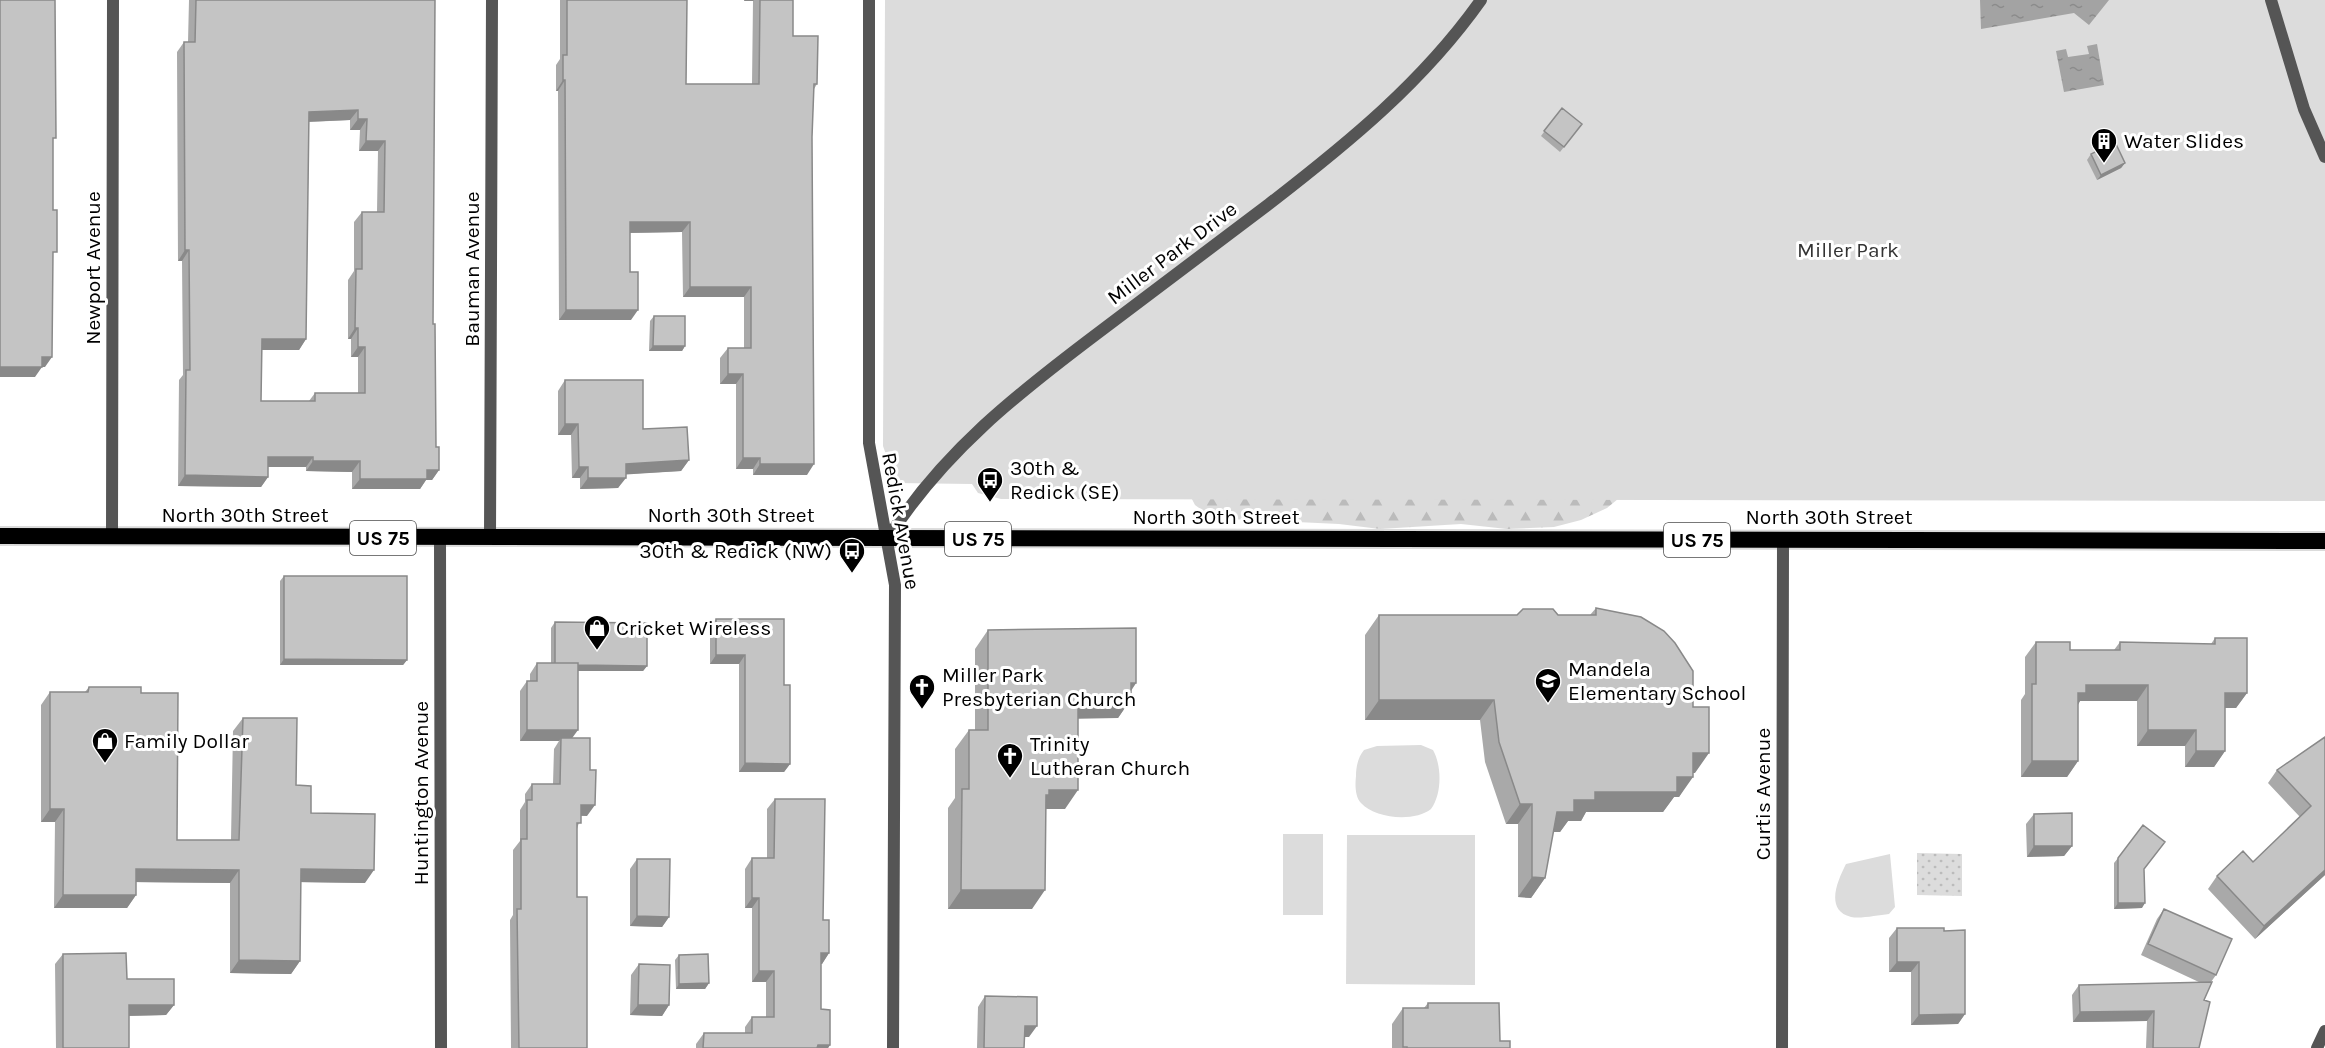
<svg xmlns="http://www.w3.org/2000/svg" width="2325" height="1048" viewBox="0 0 2325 1048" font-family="Karla,sans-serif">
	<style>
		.forest { fill: url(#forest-firs) }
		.park { fill: #dcdcdc }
		.garden { fill: url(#garden-dots) }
		.water { fill: url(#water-ripples) }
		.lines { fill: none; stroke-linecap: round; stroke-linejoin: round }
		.trunk-casing { stroke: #dbdbdb; stroke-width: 20 }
		.minor { stroke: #555; stroke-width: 12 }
		.tertiary { stroke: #555; stroke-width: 12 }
		.trunk { stroke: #000; stroke-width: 16 }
		.wall { fill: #a9a9a9; fill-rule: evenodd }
		.shaded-wall { fill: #898989 }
		.building { fill: #c4c4c4; stroke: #898989; stroke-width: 1.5; fill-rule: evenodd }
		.labels { text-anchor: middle; stroke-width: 6; stroke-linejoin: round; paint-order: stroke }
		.shield { fill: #fff; stroke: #4c4c4c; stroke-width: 1.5 }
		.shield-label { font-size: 20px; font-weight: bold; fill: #000 }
		.poi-label { font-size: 21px; fill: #000; stroke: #fff; text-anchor: start }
		.park-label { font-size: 21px; fill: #333; stroke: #fff }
		.street-label { font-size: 21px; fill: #000; stroke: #fff }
	</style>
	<defs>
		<pattern id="forest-firs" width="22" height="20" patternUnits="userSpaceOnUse" patternTransform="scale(1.5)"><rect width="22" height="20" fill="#dcdcdc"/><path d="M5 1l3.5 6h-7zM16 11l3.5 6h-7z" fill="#bbb"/></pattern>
		<pattern id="garden-dots" width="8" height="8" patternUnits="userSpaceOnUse" patternTransform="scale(1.5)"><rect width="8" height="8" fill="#dcdcdc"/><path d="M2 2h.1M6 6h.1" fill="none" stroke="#bbb" stroke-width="1.8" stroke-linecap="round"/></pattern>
		<pattern id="water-ripples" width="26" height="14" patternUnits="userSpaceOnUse" patternTransform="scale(1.5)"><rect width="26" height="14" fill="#a3a3a3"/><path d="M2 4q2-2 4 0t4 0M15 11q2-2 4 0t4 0" fill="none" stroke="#8b8b8b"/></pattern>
	</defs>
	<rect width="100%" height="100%" fill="#fff"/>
	<path class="forest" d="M1180,476L1624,494L1607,508L1581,520L1554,527L1507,529L1461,524L1380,529L1339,524L1229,519L1206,513L1195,505Z"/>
	<path class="park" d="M885,0H2325V501L1001,499L978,493L972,484L896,483L883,446Z
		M1421,745L1433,750C1442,766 1442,794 1431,809C1415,822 1375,819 1361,803C1355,797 1355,784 1356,776C1356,767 1358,757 1364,750L1377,746Z
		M1283,834H1323V915H1283Z
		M1347,835H1475V985L1346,984Z
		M1890,854L1895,907L1889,914C1878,915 1861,919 1851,917C1824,910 1838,880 1846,864Z"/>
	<path class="garden" d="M1917,853L1962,854V896L1917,895Z"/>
	<path class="water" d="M1980,0H2109L2089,25L2074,13L1981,29Z
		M2097,44L2104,85L2064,92L2056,51L2066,49L2068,57L2089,54L2087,46Z"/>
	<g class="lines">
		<g class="trunk-casing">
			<path id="trunk" d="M0,536L2325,541"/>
		</g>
		<path class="minor" d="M2271,0L2304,109L2325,157
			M112,537L113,0
			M490,537L492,0
			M440,538L441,1048
			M888,538C944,451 1017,394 1098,333C1155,290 1212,247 1269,204C1348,143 1423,82 1481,0
			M1782,1048L1783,540
			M2317,1048L2325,1031"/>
		<path class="tertiary" d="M869,0V443L895,585L893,1048"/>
		<use href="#trunk" class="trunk"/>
	</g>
	<path class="wall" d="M189,0H435L433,324L436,447L439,470L432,480H426L420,489H352V472L306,471V467H268V477L261,487L178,486L179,380L183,375L182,261H178L177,52L184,42H188ZM350,120V130H360L359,151H378L377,212H362L354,222V271L348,280V339H351V357H358V393H315L309,401H261L262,350H299L306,339L309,122Z
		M560,0H687L686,84H752L753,1H744V0H793V36L817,84L814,89L812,137L807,475H753V469H736V384H720V358L728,348H744V297H683L682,232L630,233L631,320H559L558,91H556V65L560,59Z
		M1562,108L1578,129L1560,152L1541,136Z
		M2091,154L2125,163L2121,168L2097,180L2087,160Z
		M654,316L685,346L682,351H649L650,321Z
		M565,380L643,429L689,460L681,471L626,474L618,488L580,489V478H572L571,435H558V391Z
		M284,576L407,660L403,665H280V581Z
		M1596,608L1693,707L1695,773H1693L1679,797H1674L1663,812H1586L1581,821H1568L1560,832H1553L1545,878L1531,898L1518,897V824H1506L1485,762L1480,720H1365V635L1379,615H1590Z
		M716,619L784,685L790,764L784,772H739V664H710V627Z
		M555,622L647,666L643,671H578L572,738L587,816H581L577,829V897L587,1048H511L510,920L513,915V850L520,841V810L525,802V794L532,784H553L554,749L559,741H520V691L527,681H530V674L537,663H551V628Z
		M988,630L1136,683L1131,691V699L1118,718H1078L1065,809H1046L1032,909H948V808L955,798V749L969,730H975V649Z
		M2215,638L2247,693L2236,708H2225V751L2214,767H2185V746H2137V701H2080L2078,705V761L2067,777H2021V700L2025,694V657L2036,642L2070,650H2114L2120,642L2211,644Z
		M89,687L141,693L177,840H231L233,731L243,718L296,785L311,813L365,883L301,882L300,961L291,974L230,973V883L136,882V895L127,908H54L55,822H41V705L50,692H85Z
		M2325,737V875L2255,939L2208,889L2217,876L2253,862L2300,817L2268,783L2277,770Z
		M775,799L823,920L829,953L822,964H821V1009L830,1045L828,1048H696V1044L704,1033H745V1027L752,1017H766V982H752V908H745V869L752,858H767V809Z
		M2034,814L2072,846L2064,856L2027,857L2026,824Z
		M2118,858L2142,908L2114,909V863Z
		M637,859L669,917L662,927L630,926V869Z
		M2164,909L2216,975L2211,982L2204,1000L2199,1048H2146L2147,1021L2073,1022L2072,995L2079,985L2201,983L2141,955L2157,919Z
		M1897,928L1944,931L1965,1014L1958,1024L1911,1025V972H1889V938Z
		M63,954L127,979L174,1005L166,1015L129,1016V1048H56L55,964Z
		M679,955L709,983L705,989H676L675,960Z
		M639,964L669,1005L662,1016L630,1015L631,975Z
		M985,996L1029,1037H1025L1024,1048H977L978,1007Z
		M1428,1003L1500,1041L1510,1048H1392V1024L1403,1008H1424Z"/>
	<path class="shaded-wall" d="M745,0H754L753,1H744Z
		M563,80H565L558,91H556Z
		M358,110L350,120L302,122L309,112Z
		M358,119H367L360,130H350Z
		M366,141H385L378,151H359Z
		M2125,163L2121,168L2097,180L2101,175Z
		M630,222H690L682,232L623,233Z
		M185,250H189L182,261H178Z
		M690,287H751L744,297H683Z
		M566,310H638L631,320H559Z
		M355,328H358L351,339H348Z
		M262,339H306L299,350H255Z
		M653,346H685L682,351H649Z
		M358,347H365L358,357H351Z
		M42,357H52L45,367H35Z
		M0,367H42L35,377H0Z
		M728,374H743L736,384H720Z
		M565,424H578L571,435H558Z
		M268,457H313L306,467H261Z
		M743,458H760L753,469H736Z
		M689,460L681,471L618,475L626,464Z
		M313,461H360L352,472L306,471Z
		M760,464H814L807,475H753Z
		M579,467H588L580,478H572Z
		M427,470H439L432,480H426L420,489H352L360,479Z
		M185,475L268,477L261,487L178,486Z
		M588,478H626L618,488L580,489Z
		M716,655H745L739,664H710Z
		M284,659L407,660L403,665H280Z
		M555,665L647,666L643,671H551Z
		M1131,683H1136L1125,699H1131L1118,718L1065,719L1078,700Z
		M2086,685H2148L2137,701H2080L2075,709L2078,693Z
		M2225,693H2247L2236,708H2214Z
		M1379,700H1494L1480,720H1365Z
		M527,730H578L570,741L561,738L559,741H520Z
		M2148,730H2196L2185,746H2137Z
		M2196,751H2225L2214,767H2185Z
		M1693,753H1709L1695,773H1679Z
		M2032,761H2078L2067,777H2021Z
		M745,763L790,764L784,772H739Z
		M1677,777H1693L1679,797H1674L1663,812H1586L1581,821H1568L1560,832H1543L1557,812L1574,800L1595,792Z
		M1049,790H1078L1065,809H1039Z
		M1520,804H1532L1518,824H1506Z
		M581,805H595L587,816L574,815Z
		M50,809H64L55,822H41Z
		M2034,846H2072L2064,856L2027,857Z
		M136,869L239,870L230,883L127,882Z
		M301,869L374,870L365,883L292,882Z
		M2325,870V875L2255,939L2264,926Z
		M1532,877L1545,878L1531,898L1518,897Z
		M961,890H1045L1032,909H948Z
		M63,895H136L127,908H54Z
		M752,898H759L752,908H745Z
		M2118,903H2145L2142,908L2114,909Z
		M637,916L669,917L662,927L630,926Z
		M821,953H829L822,964H813Z
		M239,960L300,961L291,974L230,973Z
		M1897,962H1919L1911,972H1889Z
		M759,971H774L766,982H752Z
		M709,983L705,989H676L679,984Z
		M129,1005H174L166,1015L121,1016Z
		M638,1005H669L662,1016L630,1015Z
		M2154,1011L2147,1021L2073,1022L2080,1012Z
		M1965,1014L1958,1024L1911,1025L1919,1015Z
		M1025,1026H1037L1029,1037H1018Z
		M818,1045H830L828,1048H816Z"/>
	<path class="building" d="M0,0H55L56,138H53V210H57V252H53L52,357H42V367H0Z
		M196,0H435L433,324H435L436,447H439V470H427V479H360V461H313V457H268V477L185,475L186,370H190L189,250H185L184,42H195ZM358,110V119H367L366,141H385L384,212H362V269H356L355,328H358V347H365V393H315V401H261L262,339H306L309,112Z
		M567,0H687L686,84H759L760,0H793V36H818L817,84H814L812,137L814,464H760V458H743V374H728V348H751V287H690V222H630V272H638V310H566L565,80H563V55H567Z
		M1562,108L1582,124L1564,147L1544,131Z
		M2115,142L2125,163L2101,175L2091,154Z
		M654,316H685V346H653Z
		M565,380H643V429L687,427L689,460L626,464V478H588V467H579L578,424H565Z
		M284,576H407V660L284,659Z
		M1596,608L1641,617L1664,631L1675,643L1693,671V707H1709V753H1693V777H1677V792H1595V800H1574V812H1557L1545,878L1532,877V804H1520L1499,742L1494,700H1379V615H1517L1523,609H1553L1558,615H1596Z
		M716,619H784V685H790V764L745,763V655H716Z
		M555,622L647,623V666L578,665V663H555Z
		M1136,628V683H1131V699L1078,700V790H1049V795H1046L1045,890H961L962,789H969V730H988V630Z
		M2215,638H2247V693H2225V751H2196V730H2148V685H2086V693H2078V761H2032V684H2036V642H2070V650H2120V642L2215,644Z
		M537,663H578V730H527V681H537Z
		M89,687H141V693H178L177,840H239L243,718H297L296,785L311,786V813L375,814L374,870L301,869L300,961L239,960V870L136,869V895H63L64,809H50V692H88Z
		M2325,737V870L2264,926L2217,876L2243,851L2253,862L2311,806L2277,770Z
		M561,738H590V770H596L595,805H581V823H577V897H587V1048H519L517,909H521V839H527V800H532V784H560Z
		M775,799H825L823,920H829V953H821V1009L830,1010V1045H818L817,1048H703L704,1033H752V1017H774V971H759V898H752V858H774Z
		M2072,813V846H2034V814Z
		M2143,825L2165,842L2144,869L2145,903H2118V858Z
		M637,859H670L669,917L637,916Z
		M2164,909L2232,939L2216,975L2148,944Z
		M1897,928H1944V931L1965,930V1014L1919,1015V962H1897Z
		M126,953L127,979H174V1005H129V1048H63V954Z
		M708,954L709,983L679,984V955Z
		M639,964L670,965L669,1005H638Z
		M2212,982L2204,1000L2210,1002L2199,1048H2153L2154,1011L2080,1012L2079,985Z
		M985,996L1037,997V1026H1025L1024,1048H984Z
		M1428,1003H1499L1500,1041H1510V1048H1407V1047H1403V1008H1428Z"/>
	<defs>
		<g id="building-pin" transform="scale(1.35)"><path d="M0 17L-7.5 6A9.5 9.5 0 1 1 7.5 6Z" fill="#000" stroke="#fff"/><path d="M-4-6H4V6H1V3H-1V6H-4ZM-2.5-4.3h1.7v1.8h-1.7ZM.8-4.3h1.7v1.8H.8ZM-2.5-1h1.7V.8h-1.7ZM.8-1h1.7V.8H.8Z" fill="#fff"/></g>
		<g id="bus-pin" transform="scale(1.35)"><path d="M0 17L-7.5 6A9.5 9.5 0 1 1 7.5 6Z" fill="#000" stroke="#fff"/><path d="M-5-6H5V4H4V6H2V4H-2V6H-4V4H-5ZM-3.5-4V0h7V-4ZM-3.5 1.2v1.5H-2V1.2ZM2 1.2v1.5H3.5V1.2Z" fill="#fff"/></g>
		<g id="shop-pin" transform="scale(1.35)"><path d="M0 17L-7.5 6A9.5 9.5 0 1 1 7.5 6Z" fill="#000" stroke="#fff"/><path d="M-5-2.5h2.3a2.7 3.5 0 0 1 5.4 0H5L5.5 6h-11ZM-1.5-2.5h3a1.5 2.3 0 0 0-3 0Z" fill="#fff"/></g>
		<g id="school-pin" transform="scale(1.35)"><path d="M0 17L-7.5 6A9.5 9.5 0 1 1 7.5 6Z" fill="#000" stroke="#fff"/><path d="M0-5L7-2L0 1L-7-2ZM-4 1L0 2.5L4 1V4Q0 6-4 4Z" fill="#fff"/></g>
		<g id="church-pin" transform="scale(1.35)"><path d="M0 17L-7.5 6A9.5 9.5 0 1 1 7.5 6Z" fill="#000" stroke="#fff"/><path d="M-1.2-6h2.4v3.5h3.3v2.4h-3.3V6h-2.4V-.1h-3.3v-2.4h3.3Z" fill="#fff"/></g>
	</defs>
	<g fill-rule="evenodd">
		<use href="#building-pin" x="2104" y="141"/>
		<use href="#bus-pin" x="990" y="480"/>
		<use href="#bus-pin" x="852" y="551"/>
		<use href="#shop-pin" x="597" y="628"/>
		<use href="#school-pin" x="1548" y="681"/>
		<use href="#church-pin" x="922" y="687"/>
		<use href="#shop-pin" x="105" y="741"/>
		<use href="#church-pin" x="1010" y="756"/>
	</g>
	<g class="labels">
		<g class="shield">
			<rect x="350" y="521" width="66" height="34" rx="4.5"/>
			<rect x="945" y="522" width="66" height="34" rx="4.5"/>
			<rect x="1664" y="523" width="66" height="34" rx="4.5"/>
		</g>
		<g class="shield-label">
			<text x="383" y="545">US 75</text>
			<text x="978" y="546">US 75</text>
			<text x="1697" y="547">US 75</text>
		</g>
		<g class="poi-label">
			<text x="2124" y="148">Water Slides</text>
			<text x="1010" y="475">30th &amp;<tspan x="1010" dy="24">Redick (SE)</tspan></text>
			<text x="832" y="558" text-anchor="end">30th &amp; Redick (NW)</text>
			<text x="616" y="635">Cricket Wireless</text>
			<text x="1568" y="676">Mandela<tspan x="1568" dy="24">Elementary School</tspan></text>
			<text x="942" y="682">Miller Park<tspan x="942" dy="24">Presbyterian Church</tspan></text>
			<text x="124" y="748">Family Dollar</text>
			<text x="1030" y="751">Trinity<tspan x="1030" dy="24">Lutheran Church</tspan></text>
		</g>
		<g class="park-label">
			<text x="1848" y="257">Miller Park</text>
		</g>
		<g class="street-label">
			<text transform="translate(1172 253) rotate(-37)" y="7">Miller Park Drive</text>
			<text transform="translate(93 268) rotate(-90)" y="7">Newport Avenue</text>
			<text transform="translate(472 269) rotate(-90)" y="7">Bauman Avenue</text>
			<text x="245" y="522">North 30th Street</text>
			<text x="731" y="522">North 30th Street</text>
			<text x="1216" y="524">North 30th Street</text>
			<text x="1829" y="524">North 30th Street</text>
			<text transform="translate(901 521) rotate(80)" y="7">Redick Avenue</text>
			<text transform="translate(421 793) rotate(-90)" y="7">Huntington Avenue</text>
			<text transform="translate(1763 794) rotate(-90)" y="7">Curtis Avenue</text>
		</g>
	</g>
</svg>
